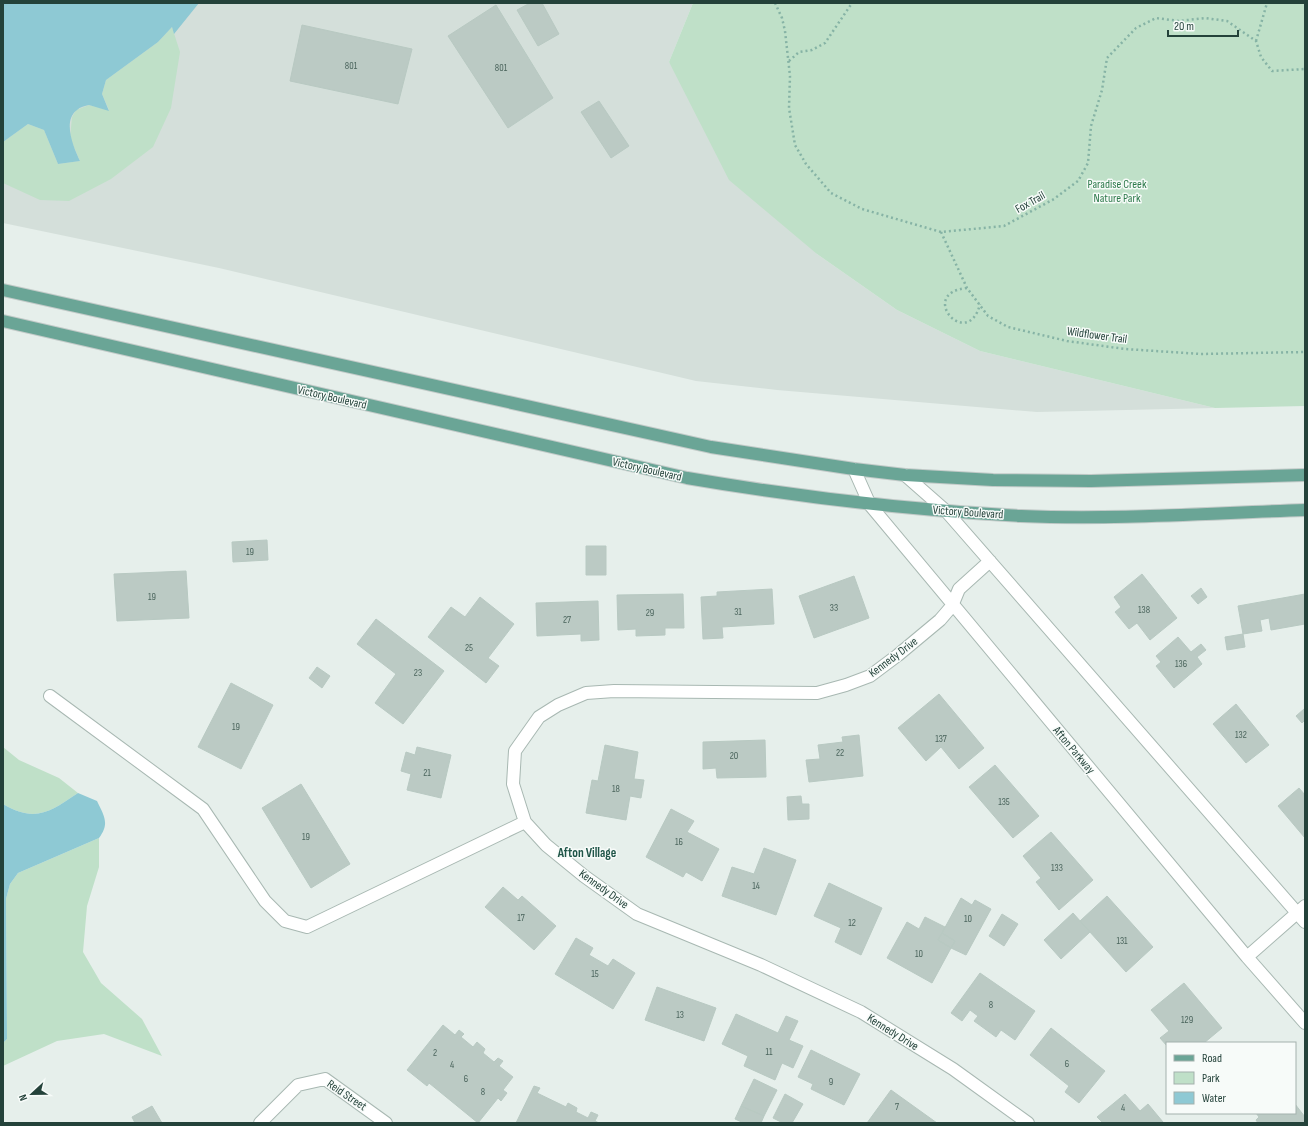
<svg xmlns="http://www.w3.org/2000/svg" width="1308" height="1126" viewBox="0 0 1308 1126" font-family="'Sofia Sans Condensed',sans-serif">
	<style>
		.built { fill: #d4dfda }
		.green { fill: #bfe0c8 }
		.water { fill: #8ec9d4 }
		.building { fill: #bbcac4; stroke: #b8c9c2 }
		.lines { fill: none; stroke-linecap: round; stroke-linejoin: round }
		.minor-casing { stroke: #a8b8b2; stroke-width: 14 }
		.major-casing { stroke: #c2cac8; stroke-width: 14 }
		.path { stroke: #86b3a5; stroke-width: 2.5; stroke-dasharray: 2 3; stroke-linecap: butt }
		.minor { stroke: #fff; stroke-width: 12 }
		.major { stroke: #6aa596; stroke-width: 12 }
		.labels { text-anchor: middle; stroke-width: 3; stroke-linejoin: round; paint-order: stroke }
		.number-label { font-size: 10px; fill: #4a645c }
		.park-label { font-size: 12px; fill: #2d7a4b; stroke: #f7fbf9 }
		.street-label { font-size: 12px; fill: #24423a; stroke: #f7fbf9 }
		.neighbourhood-label { font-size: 13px; font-weight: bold; fill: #1f5548; stroke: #f7fbf9 }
	</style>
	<rect width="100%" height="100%" fill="#e6efeb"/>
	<path class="built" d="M127,3H693L669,62L817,254L897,310L980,351L1215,408L1037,412L777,390L696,381L219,268L3,223V83Z"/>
	<path class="green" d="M693,3H1305V406L1215,408L980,351L897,310L817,254L729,180L669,62Z
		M172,27L180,52L171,108L153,147L111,179L69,201L40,200L3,183V142L28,124L44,130L58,164L80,161L70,138L72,117L76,110L89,105L109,110L102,94L106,80L158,42Z
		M3,747L19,760L59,778L78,793C50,812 35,823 3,804Z
		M99,838V867L87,906L83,952L101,983L142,1019L162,1056L104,1034L57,1041L3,1066V1043L7,1039L6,899L10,884L18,873Z"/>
	<path class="water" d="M3,3H199L174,34L172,27L158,42L106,80L102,94L109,111L89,105C85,106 80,107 77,110C62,121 74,148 80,161L58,164L44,130L28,124L3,142Z
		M78,793L97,801C104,816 110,823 99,838L18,873L10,884L6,899L7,1039L3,1043V804C35,823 50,812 78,793Z"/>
	<path class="building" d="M530,3H542L559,34L538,46L517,10Z
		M496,5L553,98L508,128L448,36Z
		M302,25L412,49L398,104L290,81Z
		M599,101L629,146L611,158L581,112Z
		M267,540L268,560L233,562L232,542Z
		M586,546H606V575H586Z
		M186,571L189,618L117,621L114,574Z
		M1142,574L1177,618L1150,640L1137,623L1129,629L1115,612L1121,607L1114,597Z
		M854,576L869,618L814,638L799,596Z
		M1201,588L1207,597L1198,604L1191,596Z
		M772,589L774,624L722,627L723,638L703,639L701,597L717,596V592Z
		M683,594L684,628H665V635L636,636V629L618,630L617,595Z
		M1305,594V624L1271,630L1269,618L1260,620L1262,631L1243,634L1238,606Z
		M480,597L514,624L488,658L499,666L486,683L428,637L451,607L465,617Z
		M598,601L599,640L581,641V634L537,636L536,603Z
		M376,619L444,671L403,724L375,703L396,674L357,644Z
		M1243,634L1245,647L1227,650L1225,637Z
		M1178,637L1191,652L1201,644L1206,650L1197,657L1202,664L1174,688L1156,666L1161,662L1156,656Z
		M317,667L330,676L322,688L309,678Z
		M231,683L273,705L241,769L198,747Z
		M939,694L984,748L959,769L941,747L926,761L898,728Z
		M1236,704L1269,745L1246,763L1213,724Z
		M1304,709L1305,720L1302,723L1296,716Z
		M859,735L863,776L809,782L806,760L820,759L818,745L843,742L842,737Z
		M765,740L766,777L717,778L716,768L703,769V742Z
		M605,745L638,752L634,779L644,780L641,798L630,796L626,820L586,813L592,780L598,781Z
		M417,747L451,755L441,798L407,790L411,774L401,771L406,752L415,755Z
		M995,765L1039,816L1013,838L969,787Z
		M301,784L350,864L311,888L262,808Z
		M1299,788L1305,795V838L1278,806Z
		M801,796L802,804H809V819L788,820L787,797Z
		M671,809L694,821L687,832L719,849L702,881L686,872L683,877L646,857Z
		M1051,832L1093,880L1059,910L1036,882L1041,878L1023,856Z
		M764,848L796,860L776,915L722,896L732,867L754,874Z
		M829,883L882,908L861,955L835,942L841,928L814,916Z
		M503,887L518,900L522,896L556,926L534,950L485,907Z
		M1107,896L1153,947L1126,972L1080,921Z
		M961,898L972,905L975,900L991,909L966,955L951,948L955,941L942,933Z
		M1073,913L1090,932L1061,959L1044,940Z
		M1002,914L1018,924L1004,946L989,936Z
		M925,917L945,927L938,940L951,948L932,983L887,958L907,922L919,929Z
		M942,933L955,941L951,948L938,940Z
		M576,938L593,948L589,955L608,966L613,959L635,973L613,1009L555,974Z
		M980,973L1035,1011L1015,1040L1001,1030L996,1037L974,1021L978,1016L970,1010L962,1021L951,1013Z
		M1184,983L1222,1028L1204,1043H1167V1046L1160,1038L1169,1031L1151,1010Z
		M657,987L716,1008L704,1041L645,1020Z
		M736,1014L778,1033L786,1016L798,1021L789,1040L803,1046L793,1068L782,1063L775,1080L744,1066L748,1056L722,1044Z
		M443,1025L455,1035L459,1030L464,1034L461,1037L473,1047L477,1042L485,1049L483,1053L494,1062L498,1058L503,1061L499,1066L513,1077L503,1090L507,1093L501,1101L498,1098L478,1123L429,1083L427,1086L407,1070Z
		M1051,1028L1105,1071L1079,1103L1065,1092L1069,1086L1030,1055Z
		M811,1050L860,1074L844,1105L811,1089L813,1084L798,1077Z
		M754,1079L777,1090L764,1116L741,1106Z
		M534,1086L540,1088L537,1093L566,1107L568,1103L577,1108L576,1112L588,1118L591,1112L598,1115L595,1121L599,1123H516Z
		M891,1090L937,1123H867Z
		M785,1094L803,1104L792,1123H783L773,1118Z
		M1125,1094L1140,1111L1148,1104L1163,1122L1103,1123L1097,1117Z
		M1295,1104L1305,1117V1123H1258L1256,1120L1259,1117L1256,1113H1295Z
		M152,1106L162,1123H135L132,1117Z
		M741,1106L764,1116L761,1123H744L735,1119Z"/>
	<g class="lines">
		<g class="minor-casing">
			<path id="minor" d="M854,469L870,505L1247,957L1305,1023
				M905,475L946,511L1305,922
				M990,561L959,589L952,606L940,620L898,655L870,676L846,685L817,693L614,691L586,693L558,705L539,717L515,751L513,784L525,822L546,845L584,876L637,914L761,965L861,1012L953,1069L1028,1123
				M50,696L203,809L265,901L285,921L307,927L525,822
				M1247,957L1305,906
				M260,1123L298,1085L325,1079L386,1123"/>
		</g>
		<g class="major-casing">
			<path id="major" d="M3,290L711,447L854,469L905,475L993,480L1091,481L1305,475
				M3,321L687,478C798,497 909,510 1021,516C1116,520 1211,513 1305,510"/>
		</g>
		<path class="path" d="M775,3L782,18L785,31L790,76L789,108L795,145L806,164L831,193L862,209L941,232L1004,226L1054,199L1078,181L1088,163L1091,126L1102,90L1107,58L1136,28L1156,18L1179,21L1205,18L1227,21L1256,41L1261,57L1272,71L1305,69
			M1256,41L1267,3
			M789,61L799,52L812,50L825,43L852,3
			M941,232L967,288L988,316L1008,327L1067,341L1125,349L1201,354L1305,352
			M967,288C916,293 968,352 980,304"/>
		<use href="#minor" class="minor"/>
		<use href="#major" class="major"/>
	</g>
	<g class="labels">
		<g class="number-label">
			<text x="351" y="69">801</text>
			<text x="501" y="71">801</text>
			<text x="250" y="555">19</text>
			<text x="152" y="600">19</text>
			<text x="834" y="611">33</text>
			<text x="1144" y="613">138</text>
			<text x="738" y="615">31</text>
			<text x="650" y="616">29</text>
			<text x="567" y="623">27</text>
			<text x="469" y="651">25</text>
			<text x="1181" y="667">136</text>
			<text x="418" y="676">23</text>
			<text x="236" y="730">19</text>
			<text x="1241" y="738">132</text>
			<text x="941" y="742">137</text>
			<text x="840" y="756">22</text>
			<text x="734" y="759">20</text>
			<text x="427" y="776">21</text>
			<text x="616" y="792">18</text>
			<text x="1004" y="805">135</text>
			<text x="306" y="840">19</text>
			<text x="679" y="845">16</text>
			<text x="1057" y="871">133</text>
			<text x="756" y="889">14</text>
			<text x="521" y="921">17</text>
			<text x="968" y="922">10</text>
			<text x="852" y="926">12</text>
			<text x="1122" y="944">131</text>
			<text x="919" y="957">10</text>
			<text x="595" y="977">15</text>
			<text x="991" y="1008">8</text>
			<text x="680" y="1018">13</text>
			<text x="1187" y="1023">129</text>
			<text x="769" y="1055">11</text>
			<text x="435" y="1056">2</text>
			<text x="1067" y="1067">6</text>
			<text x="452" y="1068">4</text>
			<text x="466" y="1082">6</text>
			<text x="831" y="1085">9</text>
			<text x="483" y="1095">8</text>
			<text x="897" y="1110">7</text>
			<text x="1123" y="1111">4</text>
		</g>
		<g class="park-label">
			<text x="1117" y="188">Paradise Creek<tspan x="1117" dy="14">Nature Park</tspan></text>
		</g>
		<g class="street-label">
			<text transform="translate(1030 202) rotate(-29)" y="4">Fox Trail</text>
			<text transform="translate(1097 335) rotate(8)" y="4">Wildflower Trail</text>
			<text transform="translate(332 397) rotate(13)" y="4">Victory Boulevard</text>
			<text transform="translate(647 469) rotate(13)" y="4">Victory Boulevard</text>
			<text transform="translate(968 512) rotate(4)" y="4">Victory Boulevard</text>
			<text transform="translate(893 657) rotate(-37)" y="4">Kennedy Drive</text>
			<text transform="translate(1074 750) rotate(50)" y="4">Afton Parkway</text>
			<text transform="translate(604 889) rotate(36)" y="4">Kennedy Drive</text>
			<text transform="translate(893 1032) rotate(32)" y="4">Kennedy Drive</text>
			<text transform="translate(347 1095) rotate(34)" y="4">Reid Street</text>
		</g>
		<g class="neighbourhood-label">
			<text x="587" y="857">Afton Village</text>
		</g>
	</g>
	<rect width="1308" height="1126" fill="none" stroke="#24423a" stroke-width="8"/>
	<rect x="1166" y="1042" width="130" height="72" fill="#f7fbf9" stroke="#a3b1ad"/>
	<rect x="1174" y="1055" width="20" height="6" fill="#6aa596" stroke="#a3b1ad"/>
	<text x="1202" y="1062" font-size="12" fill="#24423a">Road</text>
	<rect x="1174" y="1072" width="20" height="12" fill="#bfe0c8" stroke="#a3b1ad"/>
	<text x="1202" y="1082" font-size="12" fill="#24423a">Park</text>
	<rect x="1174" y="1092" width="20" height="12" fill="#8ec9d4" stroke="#a3b1ad"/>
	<text x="1202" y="1102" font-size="12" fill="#24423a">Water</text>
	<g transform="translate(32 1094) rotate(248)" stroke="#f7fbf9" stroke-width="3" paint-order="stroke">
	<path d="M0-3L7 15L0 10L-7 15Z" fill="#24423a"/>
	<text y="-6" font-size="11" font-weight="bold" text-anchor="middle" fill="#24423a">N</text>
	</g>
	<path d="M1168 30v6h70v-6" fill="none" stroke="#24423a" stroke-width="2"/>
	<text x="1174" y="30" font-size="12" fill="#24423a" stroke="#f7fbf9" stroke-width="3" paint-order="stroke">20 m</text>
</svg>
